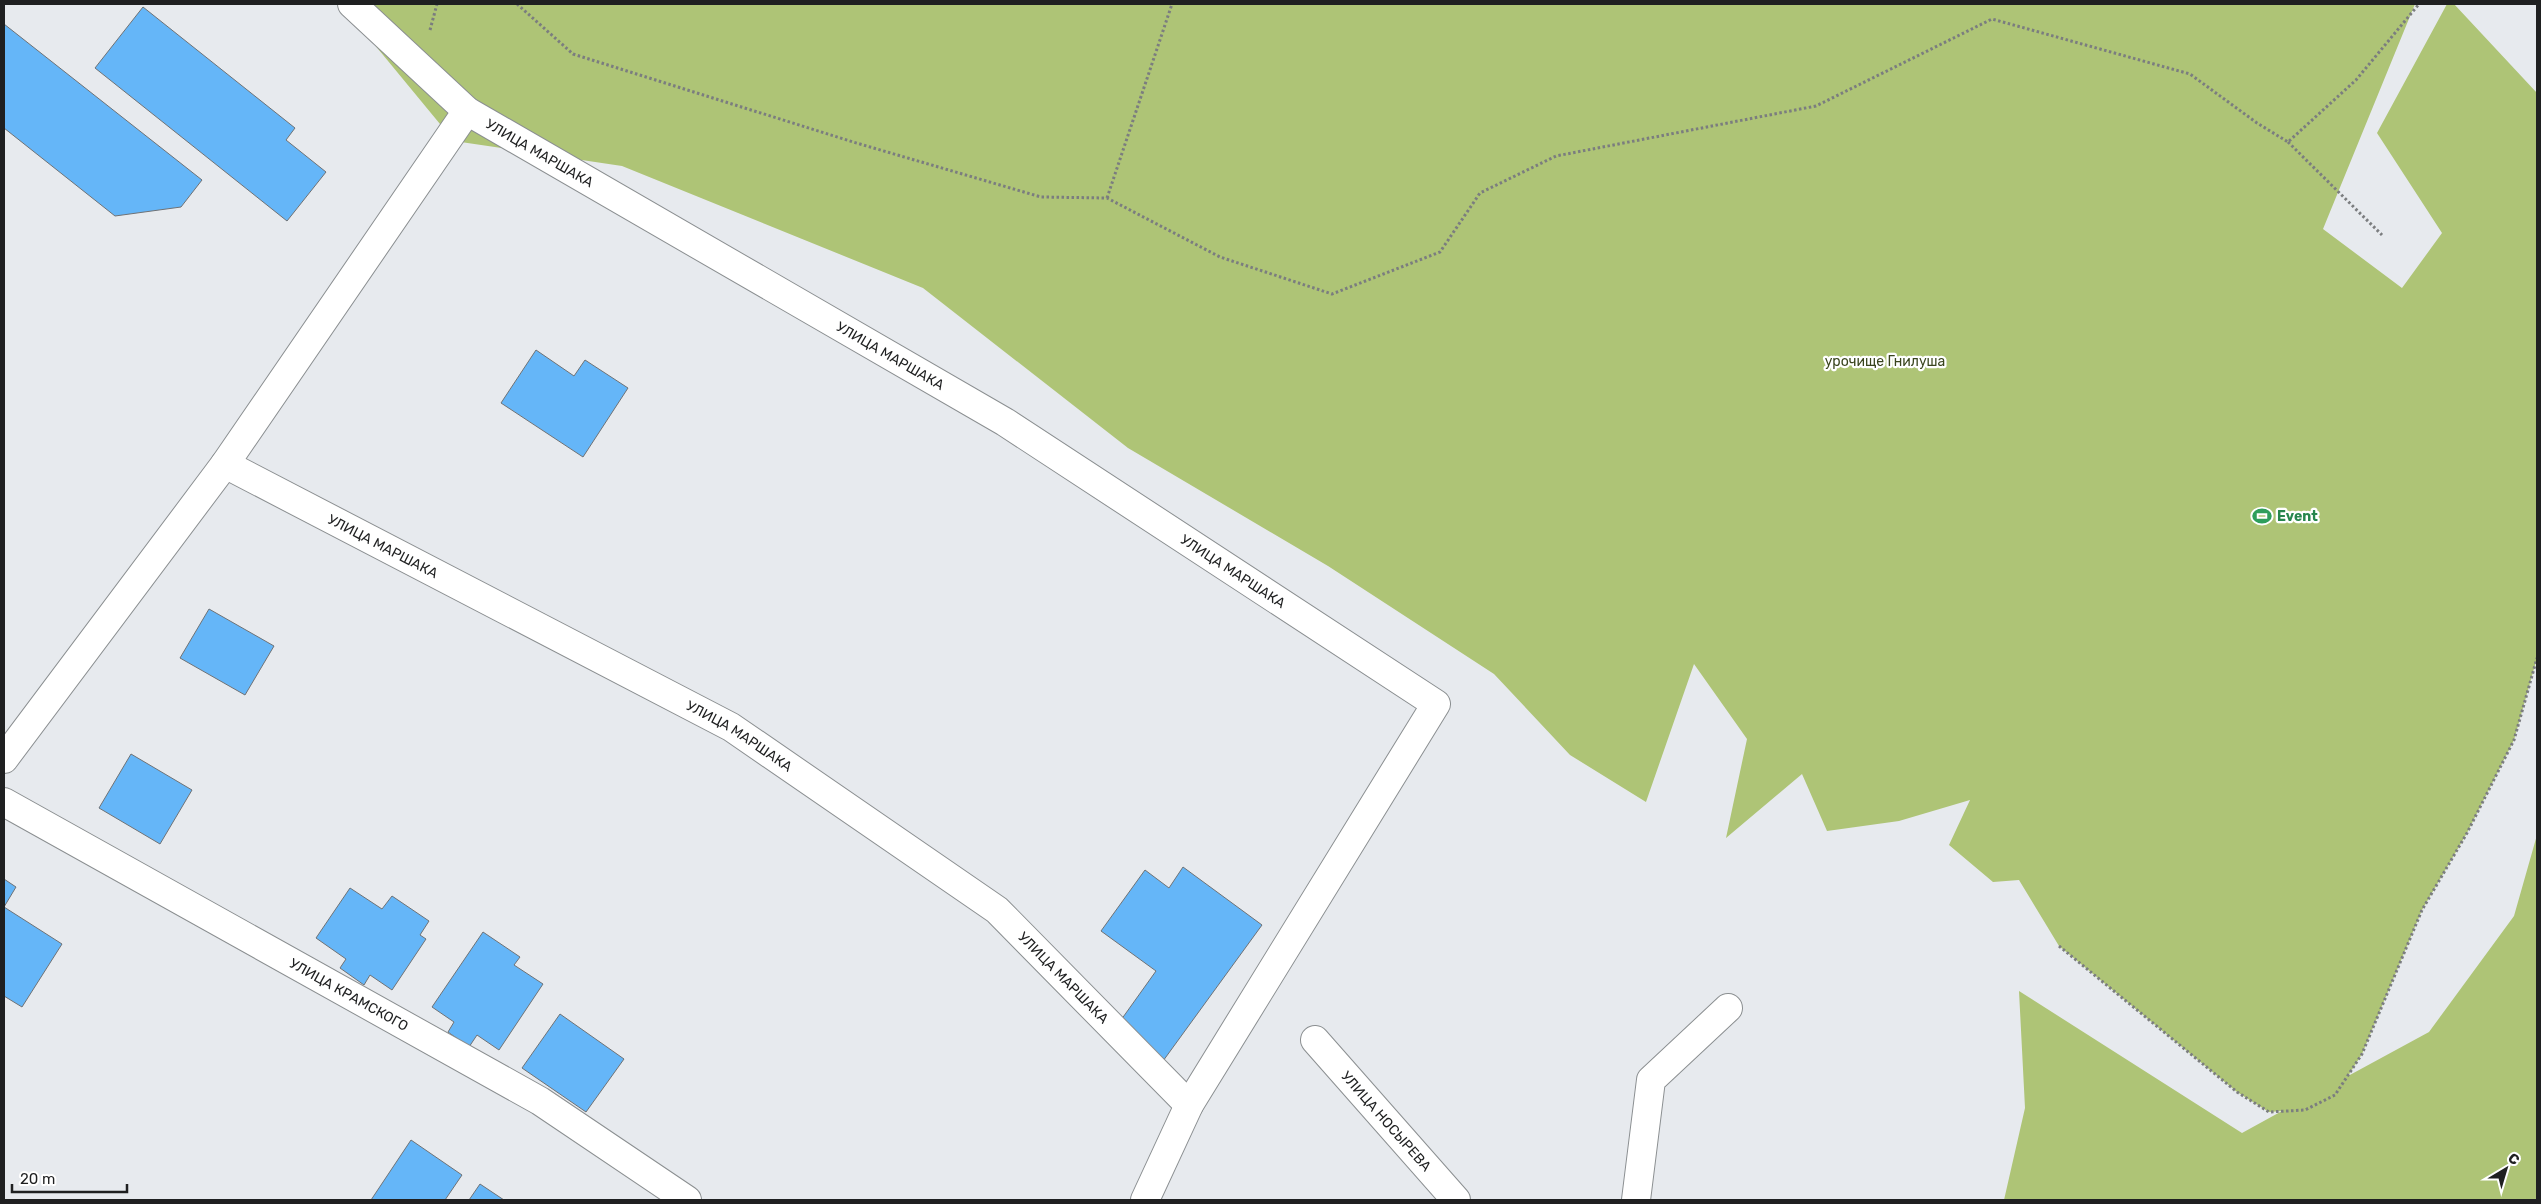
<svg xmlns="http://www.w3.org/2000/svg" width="2541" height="1204" viewBox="0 0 2541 1204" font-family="Rubik,sans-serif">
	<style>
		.green { fill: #aec476 }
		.building { fill: #65b6f8; stroke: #6f7275 }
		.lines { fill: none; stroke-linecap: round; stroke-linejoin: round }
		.minor-casing { stroke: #8b8f91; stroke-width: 30 }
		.path { stroke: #7b7d7f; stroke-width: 3; stroke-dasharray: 2.5 2.5; stroke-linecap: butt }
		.minor { stroke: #fff; stroke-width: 28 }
		.labels { text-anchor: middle; stroke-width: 4.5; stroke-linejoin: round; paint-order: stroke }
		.street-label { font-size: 14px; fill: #1f2021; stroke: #fff }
		.park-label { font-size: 14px; fill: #39441d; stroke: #fff }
		.leisure-label { font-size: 14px; font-weight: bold; fill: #27864d; stroke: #fff; text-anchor: start }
	</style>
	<rect width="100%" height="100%" fill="#e7eaee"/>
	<path class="green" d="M341,4H2415L2323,229L2402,288L2442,233L2377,133L2447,4H2454L2537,93V658L2514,740L2467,833L2422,910L2362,1054L2348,1076L2429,1032L2514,916L2537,835V1200H2004L2025,1108L2019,991L2242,1133L2282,1111L2269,1112L2237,1092L2059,946L2019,880L1993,882L1949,845L1970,800L1899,821L1827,831L1802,774L1726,838L1747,739L1694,664L1646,802L1570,755L1494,674L1328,566L1128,448L923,288L622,166L454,141Z"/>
	<path class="building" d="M143,7L295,128L286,140L326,172L287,221L95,68Z
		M4,24L202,180L181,207L115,216L4,128Z
		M536,350L574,376L585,360L628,388L583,457L501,403Z
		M209,609L274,646L245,695L180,658Z
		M131,754L192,790L160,844L99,808Z
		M1183,867L1262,925L1163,1061L1116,1027L1156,971L1101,931L1145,870L1169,888Z
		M4,879L16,887L4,907Z
		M350,888L382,909L392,896L429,921L420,935L426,939L392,990L370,975L364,985L340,968L346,959L316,938Z
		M4,907L62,944L22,1007L4,996Z
		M483,932L520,957L514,965L543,984L499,1050L477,1035L469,1047L448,1032L454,1022L432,1007Z
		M560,1014L624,1059L586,1112L522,1068Z
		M411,1140L462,1175L445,1200H371Z
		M480,1184L504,1200H469Z"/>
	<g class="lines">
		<g class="minor-casing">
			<g id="minor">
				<path id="s1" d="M352,4L467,111L1005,422L1436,704L1189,1105L1145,1200"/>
				<path id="s2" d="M225,464L731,727L997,910L1189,1105"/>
				<path d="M4,759L225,464L467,111"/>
				<path id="s3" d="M4,802L540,1101L687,1200"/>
				<path id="s4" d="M1315,1040L1456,1200"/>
				<path d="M1636,1200L1651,1080L1728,1008"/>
			</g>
		</g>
		<path class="path" d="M517,4L573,54L853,142L1041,197L1107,198L1220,257L1332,294L1440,252L1480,193L1556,156L1816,106L1992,19L2190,74L2257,123L2288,142L2356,80L2419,4
			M430,30L437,4
			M2288,142L2382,235
			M1107,198L1172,4
			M2059,946L2237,1092L2269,1112L2305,1110L2335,1095L2362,1054L2422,910L2467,833L2514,740L2537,658"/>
		<use href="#minor" class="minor"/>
	</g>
	<defs>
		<g id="stadium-bare" transform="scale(1.5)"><path d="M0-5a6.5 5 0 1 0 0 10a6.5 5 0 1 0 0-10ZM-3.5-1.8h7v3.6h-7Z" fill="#2e9e5b" stroke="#fff" stroke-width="2.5" paint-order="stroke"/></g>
	</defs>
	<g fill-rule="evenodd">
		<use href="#stadium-bare" x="2262" y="516"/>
	</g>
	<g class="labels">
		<g class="street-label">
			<text dy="5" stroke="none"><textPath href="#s1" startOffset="241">УЛИЦА МАРШАКА</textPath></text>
			<text dy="5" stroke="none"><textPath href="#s1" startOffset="646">УЛИЦА МАРШАКА</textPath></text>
			<text dy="5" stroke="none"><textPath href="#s2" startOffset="178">УЛИЦА МАРШАКА</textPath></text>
			<text dy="5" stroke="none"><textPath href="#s1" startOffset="1051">УЛИЦА МАРШАКА</textPath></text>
			<text dy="5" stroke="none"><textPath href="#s2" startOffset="582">УЛИЦА МАРШАКА</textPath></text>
			<text dy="5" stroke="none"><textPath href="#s2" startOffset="988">УЛИЦА МАРШАКА</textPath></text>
			<text dy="5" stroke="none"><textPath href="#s3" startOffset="395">УЛИЦА КРАМСКОГО</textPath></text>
			<text dy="5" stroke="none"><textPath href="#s4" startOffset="108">УЛИЦА НОСЫРЕВА</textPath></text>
		</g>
		<g class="park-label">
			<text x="1885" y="366">урочище Гнилуша</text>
		</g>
		<g class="leisure-label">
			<text x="2277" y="521">Event</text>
		</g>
	</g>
	<rect width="2541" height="1204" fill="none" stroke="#1f2021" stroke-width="10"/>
	<g transform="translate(2506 1169) rotate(38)" stroke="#ffffff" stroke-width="4" paint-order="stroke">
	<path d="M0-4L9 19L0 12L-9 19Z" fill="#1f2021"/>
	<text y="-8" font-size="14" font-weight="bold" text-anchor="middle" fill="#1f2021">С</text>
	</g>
	<path d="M12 1184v8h115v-8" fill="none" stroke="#1f2021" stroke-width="2.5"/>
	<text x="20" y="1184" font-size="15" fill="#1f2021" stroke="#ffffff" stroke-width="4" paint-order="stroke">20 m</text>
</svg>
